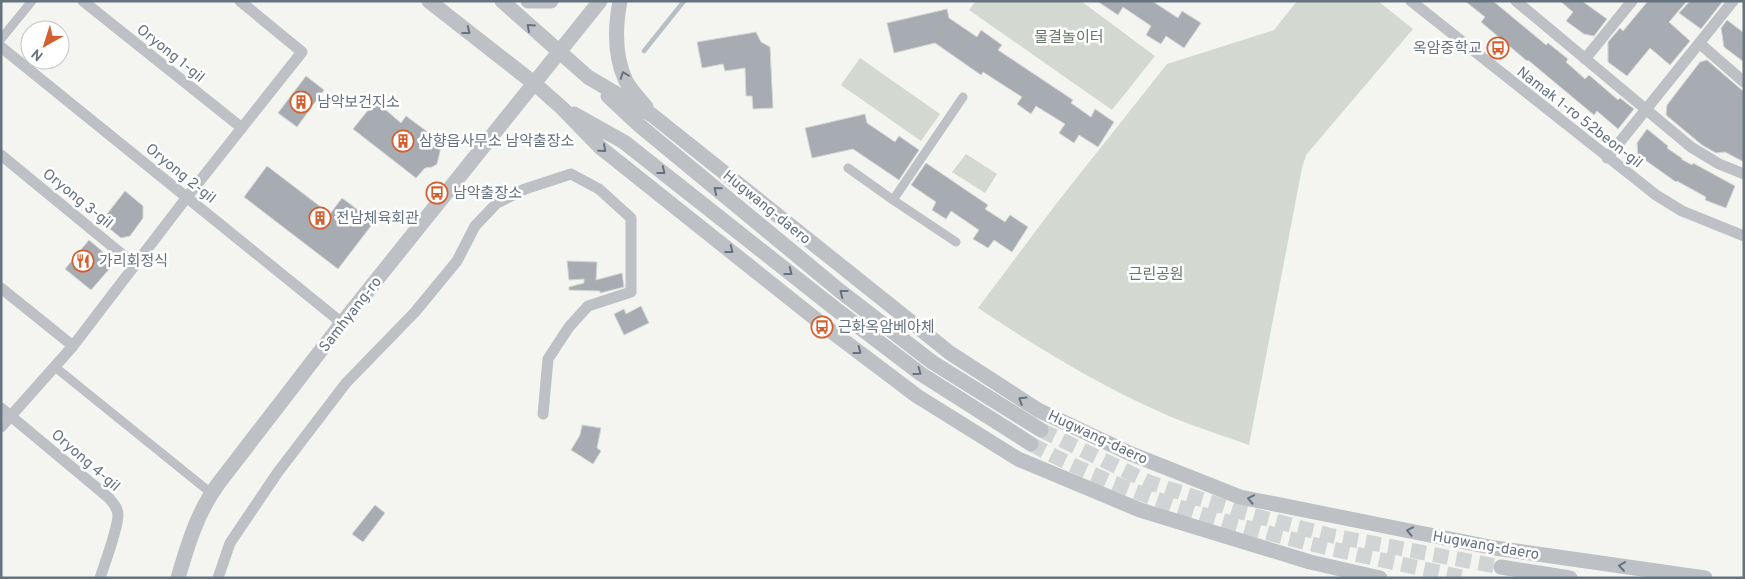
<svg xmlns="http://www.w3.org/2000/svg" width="1745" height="579" viewBox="0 0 1745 579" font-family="Overpass,'Noto Sans KR',sans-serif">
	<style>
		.green { fill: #d3d9d0 }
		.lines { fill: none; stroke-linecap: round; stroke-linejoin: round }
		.stream { stroke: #b6c0c4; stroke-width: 4.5 }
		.building { fill: #a6acb2; stroke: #d5d5d3 }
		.tertiary-tunnel { stroke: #d0d4d4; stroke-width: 15; stroke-dasharray: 15 8; stroke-linecap: butt }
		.pedestrian { stroke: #bdc0c4; stroke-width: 9 }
		.minor { stroke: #bdc0c4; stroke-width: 11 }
		.tertiary { stroke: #bdc0c4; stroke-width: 15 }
		.oneway { stroke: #65727f }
		.labels { text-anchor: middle; stroke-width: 5; stroke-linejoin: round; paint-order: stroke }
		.park-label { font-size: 15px; fill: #667764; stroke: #fff }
		.poi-label { font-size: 15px; fill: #65727f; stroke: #fff; text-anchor: start }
		.street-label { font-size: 15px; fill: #65727f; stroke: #fff }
	</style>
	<rect width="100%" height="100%" fill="#f4f4f0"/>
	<path class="green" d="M976,1H1081L1155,56L1112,110L969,10Z
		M1297,1H1378L1413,29L1306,155L1302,168L1249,445C1219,434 1188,425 1160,412C1095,383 1037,347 978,308L1056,204L1167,64L1274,30Z
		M860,58L940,114L921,141L841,85Z
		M966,154L997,174L985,193L952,172Z"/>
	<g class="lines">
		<path class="stream" d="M644,51L684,1"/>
	</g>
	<path class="building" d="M1097,1H1152L1178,18L1182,11L1201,23L1184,48L1166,36L1161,44L1146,35L1151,26L1123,7L1118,15Z
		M1465,1H1493L1546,45L1548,43L1568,59L1566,62L1585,79L1589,75L1618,100L1620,98L1634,109L1618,129L1597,111L1594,115L1528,60L1527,61L1481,22L1485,17Z
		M1560,1H1582L1607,19L1594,36L1584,34L1566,21L1573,12Z
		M1648,1H1687L1669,22L1690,41L1670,65L1650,48L1627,76L1608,62V42L1620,28L1623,31Z
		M1690,1H1723L1701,29L1679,13Z
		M947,9L949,18L977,37L981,30L1002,45L998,50L1073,100L1071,103L1091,117L1095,109L1114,122L1098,147L1079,135L1074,143L1059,133L1065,124L1036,106L1031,114L1017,104L1022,97L983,72L981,75L935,43L894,53L887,23Z
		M1727,20L1744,33V62L1724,47L1721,28Z
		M756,32L761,42L770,47L773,108L753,109L752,96H746L745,68L725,71L723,64L702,68L697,42Z
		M1707,60L1744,92V162L1725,152L1716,153L1702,145L1666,115L1667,105L1700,62Z
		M306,76L324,90L297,127L278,113Z
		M373,104L380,105L401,123L406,116L433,136L441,147L437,164L432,167L425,168L416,178L353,129Z
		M865,114L867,123L895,142L899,136L919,150L899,180L853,149L812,158L805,128Z
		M1647,129L1668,146L1667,148L1683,159H1681L1692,165L1693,163L1735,186L1726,208L1705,200L1706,197L1677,181L1676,182L1638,155L1637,143Z
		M926,163L988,205L985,209L1005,222L1010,215L1028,227L1012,252L994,240L988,248L973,239L979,230L951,211L946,219L932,210L936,202L911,185Z
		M267,166L330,214L342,198L374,222L338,269L244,197Z
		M125,191L143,206V218L130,236L121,238L110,229L116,222L107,214Z
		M89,240L109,257L111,267L91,290L65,269Z
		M567,261L597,262L596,280L622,273L624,287L600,293V291L569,290V287L584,283V279L569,280Z
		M641,306L649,323L624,335L614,314L624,309L626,314Z
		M582,425L601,428L597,448L601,451L593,464L571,450L580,435Z
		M375,505L385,513L363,542L352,534Z"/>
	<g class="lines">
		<path class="tertiary-tunnel" d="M1041,430L1151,483L1241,512L1328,535L1501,567
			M1031,444C1166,517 1317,546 1466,578"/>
		<path class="pedestrian" d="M1,39L32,1
			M848,168L893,200L963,97
			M893,200L956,242
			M55,367L211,493"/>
		<path class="minor" d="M83,1L242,128
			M1411,1L1656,195L1682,211L1744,236
			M1516,1L1691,147L1719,164L1744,174
			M1699,43L1744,82
			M1,47L342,323
			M1585,59L1632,1
			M1,155L135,265
			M1607,158L1733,1
			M1,288L73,346
			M1,408L109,498C113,503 118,508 118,515C118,528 105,563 100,578
			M1,427L73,346L187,197L302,52L240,1
			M218,578L230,543L278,472L346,383L415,312L457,261L475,226L497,203L525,189L571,174L599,189L631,218V292L588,306L569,327L548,359L543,414"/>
		<path class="tertiary" d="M429,1L535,84L562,108L601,148L827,328L917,396L1018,459L1140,510L1310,562L1380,578
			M502,1L588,77L652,115L950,353L1038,410L1129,453L1240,497L1495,548L1705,578
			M528,1H551
			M620,1C615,27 614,54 625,79C629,89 640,99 646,107
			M608,96L639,125L840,291L932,362L1041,430
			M574,114L624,142L833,307L921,374L1031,444
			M1501,567L1570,578
			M178,578C188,544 197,513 218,484L342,323L600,1"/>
	</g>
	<defs><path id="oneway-chevron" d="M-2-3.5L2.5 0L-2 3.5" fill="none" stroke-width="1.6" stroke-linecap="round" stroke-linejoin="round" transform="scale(1.25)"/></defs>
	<g class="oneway">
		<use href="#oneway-chevron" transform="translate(530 27) rotate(-138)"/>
		<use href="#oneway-chevron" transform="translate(467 31) rotate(38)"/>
		<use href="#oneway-chevron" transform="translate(624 75) rotate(-111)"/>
		<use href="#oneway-chevron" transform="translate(603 149) rotate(41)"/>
		<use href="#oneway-chevron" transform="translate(662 171) rotate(38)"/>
		<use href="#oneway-chevron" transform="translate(717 190) rotate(-140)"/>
		<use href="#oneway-chevron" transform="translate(730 250) rotate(38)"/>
		<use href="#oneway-chevron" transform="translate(789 272) rotate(38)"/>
		<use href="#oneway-chevron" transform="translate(843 293) rotate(-142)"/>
		<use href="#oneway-chevron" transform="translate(858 351) rotate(37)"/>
		<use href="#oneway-chevron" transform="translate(918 372) rotate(36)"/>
		<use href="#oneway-chevron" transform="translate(1022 400) rotate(-148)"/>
		<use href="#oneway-chevron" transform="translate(1251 499) rotate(-169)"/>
		<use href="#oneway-chevron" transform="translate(1410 531) rotate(-169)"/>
		<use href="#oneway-chevron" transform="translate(1622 566) rotate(-172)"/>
	</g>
	<defs>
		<g id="bus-ring" transform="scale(1.125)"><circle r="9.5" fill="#fff" stroke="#d46031" stroke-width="1.5"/><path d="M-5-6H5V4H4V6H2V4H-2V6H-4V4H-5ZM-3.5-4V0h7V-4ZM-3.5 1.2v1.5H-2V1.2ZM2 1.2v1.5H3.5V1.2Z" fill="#d46031"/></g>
		<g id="building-ring" transform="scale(1.125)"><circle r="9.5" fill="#fff" stroke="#d46031" stroke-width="1.5"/><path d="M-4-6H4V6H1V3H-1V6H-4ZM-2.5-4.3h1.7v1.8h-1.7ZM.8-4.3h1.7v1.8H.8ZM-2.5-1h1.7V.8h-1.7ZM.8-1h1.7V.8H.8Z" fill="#d46031"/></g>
		<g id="restaurant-ring" transform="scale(1.125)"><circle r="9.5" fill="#fff" stroke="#d46031" stroke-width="1.5"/><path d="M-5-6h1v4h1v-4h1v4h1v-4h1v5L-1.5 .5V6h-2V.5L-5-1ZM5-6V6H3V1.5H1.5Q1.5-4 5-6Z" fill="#d46031"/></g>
	</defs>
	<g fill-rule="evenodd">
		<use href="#bus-ring" x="1498" y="48"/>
		<use href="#building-ring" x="301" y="102"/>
		<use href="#building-ring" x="403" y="141"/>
		<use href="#bus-ring" x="437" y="193"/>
		<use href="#building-ring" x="320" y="218"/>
		<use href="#restaurant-ring" x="83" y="261"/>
		<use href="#bus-ring" x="822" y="327"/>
	</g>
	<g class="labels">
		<g class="park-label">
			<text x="1069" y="42">물결놀이터</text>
			<text x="1156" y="279">근린공원</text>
		</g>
		<g class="poi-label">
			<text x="1482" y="53" text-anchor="end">옥암중학교</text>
			<text x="317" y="107">남악보건지소</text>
			<text x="419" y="146">삼향읍사무소 남악출장소</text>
			<text x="453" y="198">남악출장소</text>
			<text x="336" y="223">전남체육회관</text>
			<text x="99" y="266">가리회정식</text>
			<text x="838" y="332">근화옥암베아체</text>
		</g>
		<g class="street-label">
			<text transform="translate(171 53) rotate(39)" y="5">Oryong 1-gil</text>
			<text transform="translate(1580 117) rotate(38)" y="5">Namak 1-ro 52beon-gil</text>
			<text transform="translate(181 173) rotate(39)" y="5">Oryong 2-gil</text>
			<text transform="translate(78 198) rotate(39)" y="5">Oryong 3-gil</text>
			<text transform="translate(767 207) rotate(39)" y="5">Hugwang-daero</text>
			<text transform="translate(350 314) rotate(-52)" y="5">Samhyang-ro</text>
			<text transform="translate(1098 437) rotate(25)" y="5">Hugwang-daero</text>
			<text transform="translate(86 460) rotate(41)" y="5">Oryong 4-gil</text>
			<text transform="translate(1486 545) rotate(10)" y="5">Hugwang-daero</text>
		</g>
	</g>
	<rect width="1745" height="579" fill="none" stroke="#65727f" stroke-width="5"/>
	<g transform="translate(45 45) rotate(219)"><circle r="24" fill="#ffffff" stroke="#c1c7cc"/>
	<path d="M0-4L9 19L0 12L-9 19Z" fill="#d46031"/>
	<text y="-8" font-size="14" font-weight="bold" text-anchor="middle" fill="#65727f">N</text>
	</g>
</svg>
